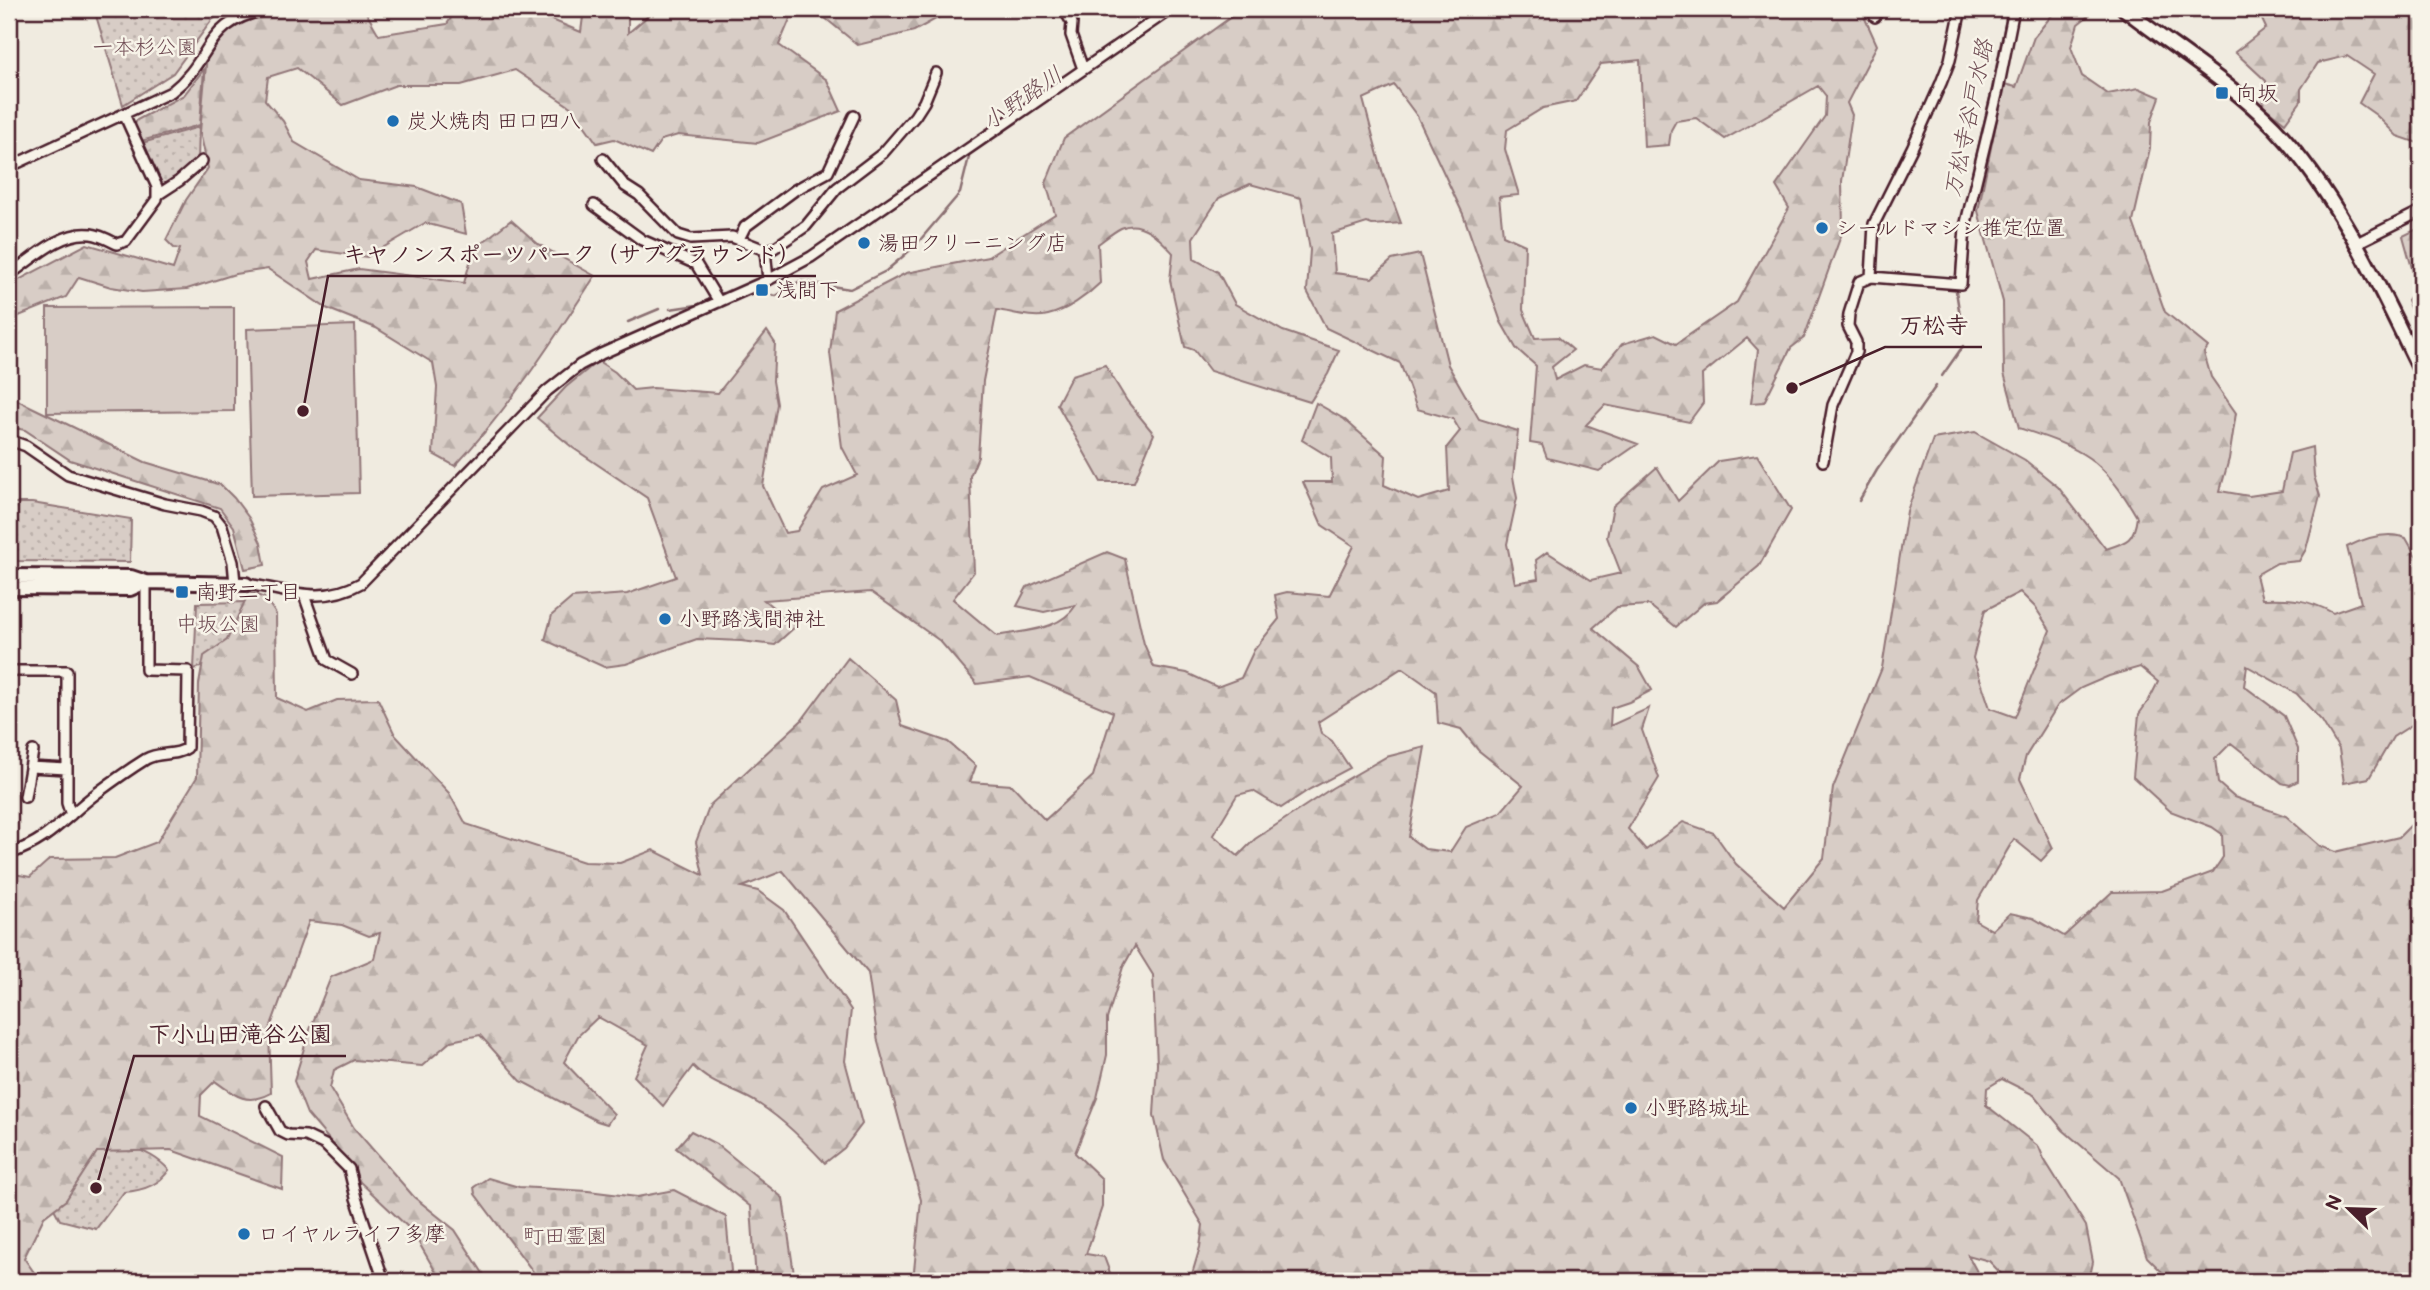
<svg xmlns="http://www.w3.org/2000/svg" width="2430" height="1290" viewBox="0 0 2430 1290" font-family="'Balsamiq Sans','Klee One',sans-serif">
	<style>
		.green { fill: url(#green-dots); stroke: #917678; stroke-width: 2 }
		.forest { fill: url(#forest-firs); stroke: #917678; stroke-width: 2; fill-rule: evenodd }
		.cemetery { fill: url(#cemetery-stones); stroke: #917678; stroke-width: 2 }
		.pitch { fill: #d8cdc6; stroke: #917678; stroke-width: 2 }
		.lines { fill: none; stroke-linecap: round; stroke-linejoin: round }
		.stream { stroke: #8b6f72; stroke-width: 2.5 }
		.minor-casing { stroke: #4a1f2b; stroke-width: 14 }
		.major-casing { stroke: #4a1f2b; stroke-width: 18 }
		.minor { stroke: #f7f3e8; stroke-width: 9 }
		.major { stroke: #f7f3e8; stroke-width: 12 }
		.poi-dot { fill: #1f6fb2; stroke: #f7f3e8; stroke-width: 2.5 }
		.labels { text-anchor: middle; stroke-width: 5; stroke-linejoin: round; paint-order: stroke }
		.park-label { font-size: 21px; fill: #6e4a52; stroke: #f7f3e8 }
		.poi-label { font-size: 21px; fill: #4a1f2b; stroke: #f7f3e8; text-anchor: start }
		.water-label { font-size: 23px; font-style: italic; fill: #704e55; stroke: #f7f3e8 }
		.leader { fill: none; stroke: #4a1f2b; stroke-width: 2.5 }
		.callout-dot { fill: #4a1f2b; stroke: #f7f3e8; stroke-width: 2.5 }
		.callout-label { font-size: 23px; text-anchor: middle; font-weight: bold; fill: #4a1f2b; stroke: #f7f3e8; stroke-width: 5; stroke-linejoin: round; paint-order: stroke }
	</style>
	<defs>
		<pattern id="green-dots" width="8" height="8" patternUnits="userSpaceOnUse" patternTransform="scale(1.75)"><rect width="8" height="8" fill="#d8cdc6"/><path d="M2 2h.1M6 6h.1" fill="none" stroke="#bbb0aa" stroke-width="1.8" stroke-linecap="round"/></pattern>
		<pattern id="forest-firs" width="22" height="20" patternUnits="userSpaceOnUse" patternTransform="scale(1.75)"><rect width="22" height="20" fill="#d8cdc6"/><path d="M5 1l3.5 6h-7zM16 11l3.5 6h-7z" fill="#bbb0aa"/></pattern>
		<pattern id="cemetery-stones" width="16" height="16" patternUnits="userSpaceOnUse" patternTransform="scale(1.75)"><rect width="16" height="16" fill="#d8cdc6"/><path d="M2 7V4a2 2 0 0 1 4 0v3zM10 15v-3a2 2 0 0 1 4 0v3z" fill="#bbb0aa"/></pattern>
	</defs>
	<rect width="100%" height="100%" fill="#f0ebe0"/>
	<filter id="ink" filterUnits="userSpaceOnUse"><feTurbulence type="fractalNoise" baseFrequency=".0143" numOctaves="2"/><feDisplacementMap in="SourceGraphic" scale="14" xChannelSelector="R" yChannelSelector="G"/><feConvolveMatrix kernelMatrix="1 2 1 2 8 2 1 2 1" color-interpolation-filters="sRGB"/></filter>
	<g filter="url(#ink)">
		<path class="green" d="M94,9H228L212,20L173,73L123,105Z
			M199,127L198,161L189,170L162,188L142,143Z
			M9,503H32L131,519L130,562L9,561Z
			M247,602L216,662L194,669L197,603Z
			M62,1139C98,1142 142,1140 169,1170C159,1185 142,1191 124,1192L96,1229L60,1220L48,1197Z"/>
		<path class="forest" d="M252,9H364L379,35L447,24L457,9H526L581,32L584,9H628V33L656,9H798L792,14L779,45L827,80L841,111L758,143L678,135L661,140L651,155L614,139L597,143L572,108L515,70L461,85H396L343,105L297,68L268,77L265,100L283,121L294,142L359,180L417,187L461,204L466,234L425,223L367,257L316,250L308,262L312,279L359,269L464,283L474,249L511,220L538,244L595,276C552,342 509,408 455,466L433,454L437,387L433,363L376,328L326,308L268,269L235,274L187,289L142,292L111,287L79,277L66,297L9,320V285L87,244L173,269L180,249L174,248L166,240L186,200L208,168L200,132L207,54L221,33Z
			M814,9H954L914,31L858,45Z
			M1242,9H1866L1863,14L1877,45L1847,103L1852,115L1842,181L1843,230L1804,338L1791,348L1764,402L1751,403L1758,350L1747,338L1702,375L1703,403L1689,422L1605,405L1586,425L1638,444L1599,471L1547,458L1542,445L1530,443L1536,366L1516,348L1501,322L1463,214L1417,116L1394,85L1363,99L1383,174L1401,223L1372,225L1367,223L1332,234L1335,273L1372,278L1392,260L1420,254L1448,365L1479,419L1518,431L1513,477L1517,498L1507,544L1515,583L1538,579L1536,560L1547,552L1591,580L1621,573L1607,537L1613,506L1657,467L1678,501L1719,461L1757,455L1791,510L1759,566L1717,601L1704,603L1676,627L1649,605L1617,607L1593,628L1639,667L1652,690L1629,702L1611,708L1610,726L1649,708L1642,730L1659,778L1628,829L1646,850L1683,822L1714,833L1736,864L1784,907L1824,858L1833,788L1882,668L1907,511L1933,439L1975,432L2025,460L2058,487L2106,549C2128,542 2134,540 2137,517C2126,498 2108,471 2089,458C2069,444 2043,436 2019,428L2004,373L2003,302L1978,211L2004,84L2016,87L2034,37L2057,9H2104L2092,13L2078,24L2071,47L2082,76L2108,94L2139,88L2160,97L2151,122L2150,148L2133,222L2165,312L2208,347L2204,353L2211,377L2236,413L2229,459L2220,491L2249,496L2282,491L2290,453L2312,447L2314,476L2320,496L2306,549L2299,561L2277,563L2256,575L2262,599C2290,598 2308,599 2333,613L2361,603L2347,547C2365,538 2388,531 2406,538L2415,554L2421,559V719L2393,737L2369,778L2344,783L2339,749L2322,721L2297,694L2247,666L2244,686L2284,716L2298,749V781L2290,785L2282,783L2231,743L2215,759L2218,783L2234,797L2286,816L2320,846L2335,852L2399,837L2421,815V1281H2171L2147,1257L2119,1178L2063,1130L2034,1095L2002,1079L1987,1088L1986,1105L2039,1147L2044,1159L2086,1226L2093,1262L2089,1281H2008L1989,1261L1968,1255L1982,1281H1190L1200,1247L1203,1225L1164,1160L1154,1115L1157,1064L1153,975L1135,946L1123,967L1107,1019V1055L1097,1098L1075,1153L1102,1179V1207L1086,1254L1104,1257L1113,1281H913L921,1200L878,1042L868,973L783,871L742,887L758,891L784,910L851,1010L845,1061L862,1124L844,1148L825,1163C805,1142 784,1120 759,1104C736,1089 713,1087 693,1066L663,1106L634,1076L648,1045L598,1017L578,1036L564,1062L614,1114L607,1124L597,1121L521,1081L480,1035L451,1041L422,1066L354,1060L334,1070L330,1088L354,1128L414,1197L455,1230L488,1281H441L412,1231L360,1182L351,1165L307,1114L294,1081L309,1032L331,977L374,959L380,933L369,936L342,925L309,921L269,1031L271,1093C247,1106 235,1096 215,1081L201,1095L200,1116L283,1157L282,1189L171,1150L97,1152L66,1200L44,1217L24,1258L40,1281H9V873L30,877L50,859L115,858L157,842L197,777L199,684L204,656L227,640L249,592L265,598L276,614L277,698L308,712L337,700L378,699L395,735L449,793L466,824L584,862L620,863L653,850L703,875L696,842L710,805L802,720L848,658L896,700L902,726L948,742L976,766L970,782L1012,785L1045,820L1093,776L1113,712L1030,677L977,684L940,641L871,592L764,600L796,626L775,645L741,641L697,639L626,664L604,667L545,640L552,615L572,598L627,594L676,577L647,498L573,448L537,418L566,387L598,361L615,372L633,390L653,388L718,393L767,331L775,343L773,381L777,404L763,486L785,533L797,531L823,490L857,475L842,447L830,353L835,310L906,273L988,257L1055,214L1046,183L1064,138ZM1640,60L1644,147L1669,145L1671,130L1676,121L1696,118L1725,139L1818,86L1826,96L1825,116L1776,186L1789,208L1737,302L1676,344L1656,334L1622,344L1602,368L1584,365L1555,380L1552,367L1573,350L1558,337L1535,338L1523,310L1525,245L1503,235L1499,197L1519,195L1505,149L1507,130L1543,108L1576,101L1601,64ZM1250,184L1301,198L1310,250L1307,291L1326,328L1400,363L1417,409L1453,419L1460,431L1447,447L1449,491L1418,500L1384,485L1386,456L1344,419L1316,403L1302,440L1331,458L1332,482H1303L1322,525L1354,546L1329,596L1287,592L1275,595L1279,619L1254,650L1241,678L1217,687L1187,673L1154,667L1144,644L1125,559L1107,552L1027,587L1017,606L1044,612L1076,605C1060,631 1025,630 997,636L953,599L974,572L970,476L978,457L983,381L997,310C1012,312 1032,319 1048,315C1066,311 1087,296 1100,283L1098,244C1105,239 1113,232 1121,228C1142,218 1161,240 1173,253L1170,280L1185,347L1194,350L1210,371L1310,402L1328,374L1339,350L1283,331L1235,304L1218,272L1194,259L1193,238L1219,198ZM2020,592L2035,607L2050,630L2015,717L1990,708L1973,658L1985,610ZM2140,667L2158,682L2149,700L2139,714L2133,777L2170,811L2212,827L2222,834L2223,857L2213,872L2162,891L2112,892L2064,936L2033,918L2010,913L1992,930L1976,921L1978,900L2014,839L2041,861L2053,848L2020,779L2026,756L2058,705L2081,688L2109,676ZM1402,668L1436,692L1438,723L1461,729L1478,750L1523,786L1500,813L1466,827L1450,852L1425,849L1409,837L1425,747L1386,757L1332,788L1255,839L1238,856L1213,835L1237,795L1253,791L1281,808L1310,789L1350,768L1332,741L1321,733L1318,722Z
			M2257,9H2421V144L2397,136L2376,115L2359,103L2374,74L2347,56L2318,63L2301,89V101L2285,123L2263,106L2266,81L2235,52L2266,28Z
			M2421,227V336L2407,300L2417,286L2403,236Z
			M1105,365L1127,401L1154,434L1134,482H1101L1057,404L1072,375Z
			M9,396L145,462L221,485L234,498L249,518L261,543L265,565L245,569L234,527L220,508L70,460L25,430L9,427Z
			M691,1131L718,1145L783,1198L795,1281H756L751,1207L676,1148Z"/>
		<path class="cemetery" d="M204,69L200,125L141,141L134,126L137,120L184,95Z
			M488,1178L519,1187L588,1191L637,1197L674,1190L726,1217L731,1271L720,1281H540L475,1194L474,1187Z"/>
		<path class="pitch" d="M234,307V411L47,413V308Z
			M355,325L359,493L252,496L247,329Z"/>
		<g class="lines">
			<path class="stream" d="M974,151L1088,72
				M1956,276L1960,226L1992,89L2008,9
				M1956,291L1962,328
				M772,295L776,296L800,281L850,289L886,271L915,246L960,193L969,157
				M670,309L697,305L730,290
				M628,322L659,309
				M1942,376L1963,346
				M1859,501L1877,470L1936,386"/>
			<g class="minor-casing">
				<path id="minor" d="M1064,9L1072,23L1071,35L1083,69
					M1875,17L1878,9
					M603,159L625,186L639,195L678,235L691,239L732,237L765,250L768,280
					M9,167L171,92C215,58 202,20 271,9
					M159,194L179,181L202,161
					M594,205L642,240L696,264L719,302
					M739,239L745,227L795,190L828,172L854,116
					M2355,244L2421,211
					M765,250L774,248L806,226L837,188L883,153L915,116L924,102L936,73
					M9,275C31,260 61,230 91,234C100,235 109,240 117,244L126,241L157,199V187L124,114
					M1871,277L1874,224L1912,148L1941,83L1950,60L1961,9
					M9,440L26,446L68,475L165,504L201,511L214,516L222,526L233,562L235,583
					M1823,461L1833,405L1856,352V342L1848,326L1849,314L1859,282L1871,277L1961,284L1965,227L1998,90L2014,9
					M246,584C289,590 320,606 361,583L547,391L580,365L601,354L768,280L811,257L1171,9
					M304,595L327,660L352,674
					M9,671H67V803L71,815
					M30,767L67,769
					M25,797L33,751
					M9,854C50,840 64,818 97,793C113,781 130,769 146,759C159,751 175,757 187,748L188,671L146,670V582
					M266,1106L280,1131L288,1135L306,1136L325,1145L349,1169L356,1198L384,1281"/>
			</g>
			<g class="major-casing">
				<path id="major" d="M2124,9C2174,48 2230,82 2274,127C2339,195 2380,289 2421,372
					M9,576L131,577L146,582L246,584
					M9,588L130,589L146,582"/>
			</g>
			<use href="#minor" class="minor"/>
			<use href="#major" class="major"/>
		</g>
	</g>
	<g class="poi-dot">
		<rect x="2215" y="86" width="14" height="14" rx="3.5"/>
		<circle cx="393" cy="121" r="7"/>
		<circle cx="1822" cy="228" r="7"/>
		<circle cx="864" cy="243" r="7"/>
		<rect x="755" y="283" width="14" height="14" rx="3.5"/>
		<rect x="175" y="585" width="14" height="14" rx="3.5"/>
		<circle cx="665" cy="619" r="7"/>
		<circle cx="1631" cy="1108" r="7"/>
		<circle cx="244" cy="1234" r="7"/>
	</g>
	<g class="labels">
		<g class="park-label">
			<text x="145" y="54">一本杉公園</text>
			<text x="218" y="631">中坂公園</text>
			<text x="565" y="1243">町田霊園</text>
		</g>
		<g class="poi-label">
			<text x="2236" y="100">向坂</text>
			<text x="407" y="128">炭火焼肉 田口四八</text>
			<text x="1836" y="235">シールドマシン推定位置</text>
			<text x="878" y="250">湯田クリーニング店</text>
			<text x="776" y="297">浅間下</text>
			<text x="196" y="599">南野二丁目</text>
			<text x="679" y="626">小野路浅間神社</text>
			<text x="1645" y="1115">小野路城址</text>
			<text x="258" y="1241">ロイヤルライフ多摩</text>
		</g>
		<g class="water-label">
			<text transform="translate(1022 98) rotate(-35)" y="8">小野路川</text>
			<text transform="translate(1968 118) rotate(-78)" y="8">万松寺谷戸水路</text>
		</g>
	</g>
	<path class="leader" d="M303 411L328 276H816M1792 388L1885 347H1982M96 1188L134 1056H346"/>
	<g class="callout-dot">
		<circle cx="303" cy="411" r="7"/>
		<circle cx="1792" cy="388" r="7"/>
		<circle cx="96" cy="1188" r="7"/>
	</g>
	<g class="callout-label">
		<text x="572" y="262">キヤノンスポーツパーク（サブグラウンド）</text>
		<text x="1934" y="333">万松寺</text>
		<text x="240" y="1042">下小山田滝谷公園</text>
	</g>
	<rect width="2430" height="1290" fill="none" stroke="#f7f3e8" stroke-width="35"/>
	<rect x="18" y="18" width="2395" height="1255" fill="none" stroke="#4a1f2b" stroke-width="2.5" filter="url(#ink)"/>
	<g transform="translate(2349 1209) rotate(293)" stroke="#f7f3e8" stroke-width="5" paint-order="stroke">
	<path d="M0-5L12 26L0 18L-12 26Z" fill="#4a1f2b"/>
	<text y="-10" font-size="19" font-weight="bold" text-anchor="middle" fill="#4a1f2b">N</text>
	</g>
</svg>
